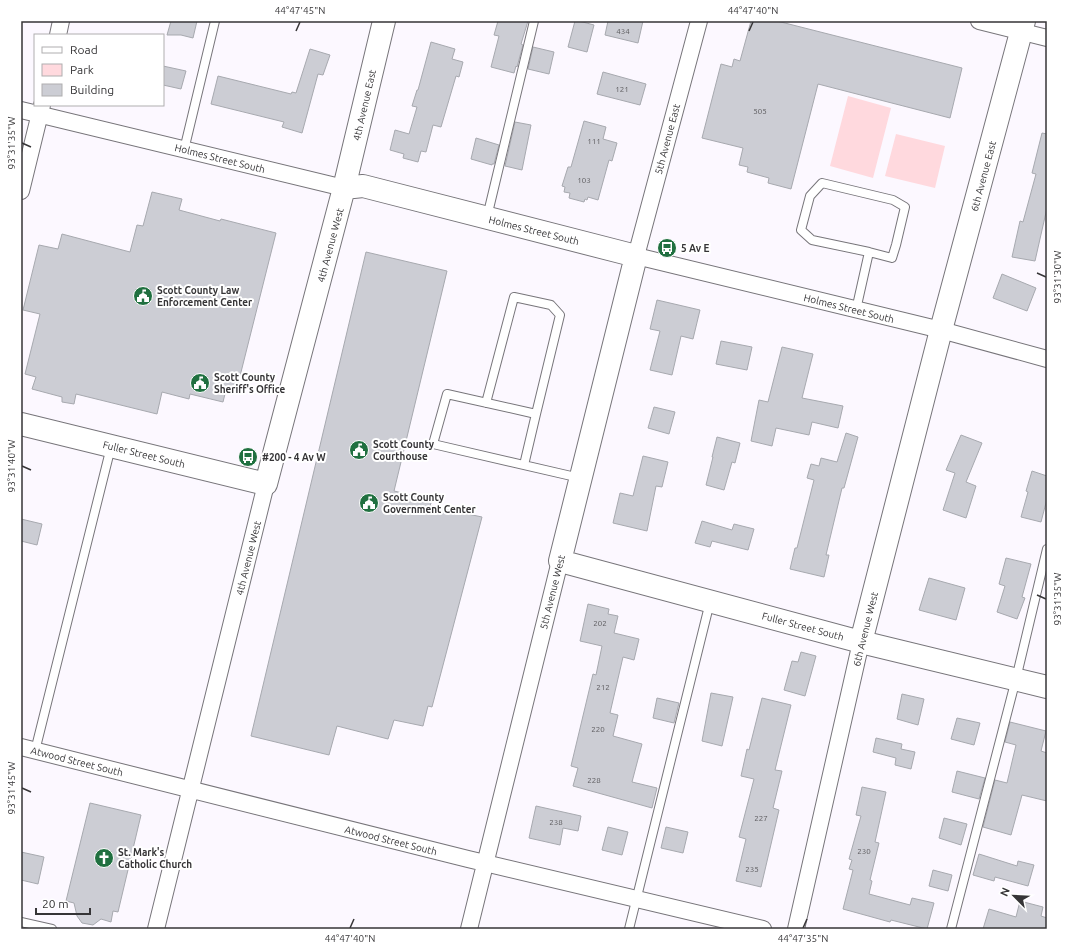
<svg xmlns="http://www.w3.org/2000/svg" width="1068" height="950" viewBox="0 0 1068 950" font-family="Ubuntu,sans-serif">
	<style>
		.green { fill: #ffd9de }
		.building { fill: #cccdd4; stroke: #a7a9af }
		.lines { fill: none; stroke-linecap: round; stroke-linejoin: round }
		.lane-casing { stroke: #77757a; stroke-width: 10 }
		.street-casing { stroke: #77757a; stroke-width: 18 }
		.secondary-casing { stroke: #77757a; stroke-width: 24 }
		.lane { stroke: #fff; stroke-width: 8 }
		.street { stroke: #fff; stroke-width: 16 }
		.secondary { stroke: #fff; stroke-width: 22 }
		.ticks { fill: none; stroke: #363537; stroke-width: 1.5 }
		.labels { text-anchor: middle; stroke-width: 4; stroke-linejoin: round; paint-order: stroke }
		.number-label { font-size: 8px; fill: #5c5b5e }
		.street-label { font-size: 10px; fill: #363537; stroke: #fff }
		.poi-label { font-size: 10px; font-weight: bold; fill: #363537; stroke: #fff; text-anchor: start }
		.neatline { fill: none; stroke: #363537; stroke-width: 1.5 }
		.ticks-label { font-size: 10px; text-anchor: middle; fill: #363537 }
	</style>
	<rect width="100%" height="100%" fill="#fcf8ff"/>
	<path class="green" d="M848,96L891,108L873,178L830,166Z
		M896,134L945,146L935,188L885,176Z"/>
	<path class="building" d="M171,21H197L193,38L181,35H167Z
		M498,21H528L521,44L523,45L517,67L516,66L514,73L491,67L499,36L494,35Z
		M575,21H579L594,25L587,52L568,47Z
		M608,21H643L638,43L605,35Z
		M751,21H777L962,68L950,118L818,84L791,189L768,183L769,178L747,172L748,167L739,165L743,148L702,138L721,64L732,67L734,59L740,61Z
		M431,42L455,49L452,59L463,62L459,77L456,76L441,127L433,125L426,152L421,151L418,162L403,158L404,154L390,150L395,130L409,134L417,107L412,106L417,90H418Z
		M533,47L554,52L549,74L528,69Z
		M310,49L330,55L323,75L318,74L302,133L282,127L284,122L211,104L218,76L291,94L292,92L296,93Z
		M163,66L186,71L181,89L163,85Z
		M603,72L646,84L640,105L597,94Z
		M584,121L606,127L603,139L617,143L612,161L609,160L598,200L588,197L587,200L585,199L584,202L569,198L570,193L564,192L565,187L562,186L568,167H571Z
		M515,122L531,125L522,170L505,166Z
		M1042,133L1047,134V208L1035,261L1012,257L1020,221L1023,222L1036,174L1032,173Z
		M476,138L499,145L494,164H492V165L471,159Z
		M152,192L182,199L179,210L220,221L221,219L276,233L236,392L226,390L223,402L190,394L189,399L162,392L157,414L76,394L74,404L62,402V397L32,389L36,377L25,374L40,314L23,310L39,245L58,249L62,234L130,252L137,225L143,226Z
		M366,252L447,271L394,491L432,500L430,506L482,517L432,707L428,706L423,726L394,720L388,739L337,726L329,755L251,736Z
		M1002,274L1036,288L1027,311L993,298Z
		M657,300L700,310L693,339L681,336L672,375L650,370L660,331L650,329Z
		M721,341L752,347L747,370L716,364Z
		M782,347L813,354L802,398L843,406L838,428L812,422L809,435L776,428L772,446L751,441L759,400L768,402Z
		M654,407L675,412L669,434L648,428Z
		M846,433L858,437L844,488H842L826,555H829L824,577L790,569L795,548H797L814,480L807,478L811,464L819,466L821,458L837,462Z
		M961,435L982,443L966,482L976,486L966,518L943,510L955,473L946,470Z
		M717,437L740,443L735,463L732,462L724,490L706,485L713,457H712Z
		M643,456L668,462L662,487L656,486L647,531L613,523L620,493L633,496Z
		M1032,471L1047,476V499L1041,522L1021,517L1028,492L1026,491Z
		M21,519L42,524L37,545L21,541Z
		M702,521L732,530L734,524L754,529L748,550L712,541L710,547L695,543Z
		M1006,558L1031,564L1022,597L1025,598L1017,619L997,612L1005,586L999,584Z
		M929,578L965,588L956,620L919,610Z
		M588,604L609,609L608,614L618,616L614,633L639,639L634,660L623,657L610,713L618,715L613,736L642,744L632,782L657,788L652,808L573,786L578,768L571,766L593,674L596,675L602,646L580,641Z
		M801,652L816,656L805,696L784,690L792,661L798,662Z
		M711,693L733,697L722,746L702,741Z
		M902,694L924,699L918,725L897,719Z
		M657,698L679,703L674,723L653,718Z
		M762,698L791,705L775,770L782,771L773,808L779,810L768,857L761,887L736,881L746,839L739,837L754,779L741,776L747,749L749,750Z
		M957,718L980,723L974,745L951,739Z
		M1010,722L1046,731L1041,751L1047,753V801L1022,795L1011,835L983,827L995,780L1007,783L1016,745L1005,742Z
		M876,738L902,744L901,749L915,752L911,769L895,765L896,758L873,752Z
		M957,771L985,778L979,799L952,792Z
		M862,787L886,792L875,842L879,843L870,880L872,881L869,894L910,905L912,898L934,903L927,929L891,920L890,922L843,909L853,870L849,869L852,860L849,859L861,816L856,815Z
		M90,803L141,815L118,912L113,911L111,922L101,919L93,925L82,923L77,916L74,903L66,901Z
		M536,806L581,816L578,831L563,828L560,845L529,838Z
		M944,818L967,824L961,845L939,838Z
		M608,827L628,832L622,855L602,850Z
		M666,827L688,832L683,853L661,848Z
		M21,852L44,857L38,884L21,880Z
		M979,854L1017,866L1018,861L1034,865L1028,886L995,877L994,881L973,875Z
		M933,870L952,875L948,891L929,886Z
		M1020,901L1043,907L1041,916L1047,918V929H983L989,909L1016,917Z"/>
	<g class="lines">
		<g class="lane-casing">
			<path id="lane" d="M184,150L215,21
				M487,217L534,21
				M856,310L869,252L892,258L896,245L905,207L893,200L822,183L810,196L801,230L812,240L869,252
				M486,403L514,297L551,305L560,315L536,414L447,394L433,444L580,478
				M524,465L536,414
				M35,751L111,447
				M21,922L52,929
				M629,929L710,602
				M951,929L1016,679L1047,549"/>
		</g>
		<g class="street-casing">
			<path id="street" d="M699,21L636,256L941,330L1047,359
				M979,21L1047,38
				M58,35L61,21
				M21,110L344,188
				M21,191L42,105
				M21,747L468,859L763,929
				M156,929L266,484
				M469,929L560,561
				M796,929L861,642"/>
		</g>
		<g class="secondary-casing">
			<path id="secondary" d="M344,188L363,186L636,256L560,561L861,642L1047,687
				M21,424L266,484L344,188L384,21
				M861,642L941,330L1024,21"/>
		</g>
		<use href="#lane" class="lane"/>
		<use href="#street" class="street"/>
		<use href="#secondary" class="secondary"/>
	</g>
	<path class="ticks" d="M296,31L300,22M749,31L753,22M22,143L31,147M1037,273L1046,277M22,466L31,470M1037,595L1046,599M22,788L31,792M350,928L354,919M803,928L807,919"/>
	<defs>
		<g id="bus-disc" transform="scale(1)"><circle r="9.5" fill="#207040" stroke="#fff"/><path d="M-5-6H5V4H4V6H2V4H-2V6H-4V4H-5ZM-3.5-4V0h7V-4ZM-3.5 1.2v1.5H-2V1.2ZM2 1.2v1.5H3.5V1.2Z" fill="#fff"/></g>
		<g id="civic-disc" transform="scale(1)"><circle r="9.5" fill="#207040" stroke="#fff"/><path d="M-.6-6.5H3V-4.5H.6V-3L4-1V1h2V6H-6V1h2V-1L-.6-3ZM-1.2 2.5V6h2.4V2.5Z" fill="#fff"/></g>
		<g id="church-disc" transform="scale(1)"><circle r="9.5" fill="#207040" stroke="#fff"/><path d="M-1.2-6h2.4v3.5h3.3v2.4h-3.3V6h-2.4V-.1h-3.3v-2.4h3.3Z" fill="#fff"/></g>
	</defs>
	<g fill-rule="evenodd">
		<use href="#bus-disc" x="667" y="248"/>
		<use href="#civic-disc" x="143" y="296"/>
		<use href="#civic-disc" x="200" y="383"/>
		<use href="#civic-disc" x="359" y="450"/>
		<use href="#bus-disc" x="248" y="457"/>
		<use href="#civic-disc" x="369" y="503"/>
		<use href="#church-disc" x="104" y="858"/>
	</g>
	<g class="labels">
		<g class="number-label">
			<text x="623" y="34">434</text>
			<text x="622" y="92">121</text>
			<text x="760" y="114">505</text>
			<text x="594" y="144">111</text>
			<text x="584" y="183">103</text>
			<text x="600" y="626">202</text>
			<text x="603" y="690">212</text>
			<text x="598" y="732">220</text>
			<text x="594" y="783">228</text>
			<text x="761" y="821">227</text>
			<text x="556" y="825">238</text>
			<text x="864" y="854">230</text>
			<text x="752" y="872">235</text>
		</g>
		<g class="street-label">
			<text transform="translate(364 105) rotate(-77)" y="4">4th Avenue East</text>
			<text transform="translate(667 139) rotate(-75)" y="4">5th Avenue East</text>
			<text transform="translate(220 158) rotate(14)" y="4">Holmes Street South</text>
			<text transform="translate(983 176) rotate(-75)" y="4">6th Avenue East</text>
			<text transform="translate(534 230) rotate(14)" y="4">Holmes Street South</text>
			<text transform="translate(330 245) rotate(-75)" y="4">4th Avenue West</text>
			<text transform="translate(849 308) rotate(14)" y="4">Holmes Street South</text>
			<text transform="translate(144 454) rotate(14)" y="4">Fuller Street South</text>
			<text transform="translate(248 558) rotate(-76)" y="4">4th Avenue West</text>
			<text transform="translate(552 592) rotate(-76)" y="4">5th Avenue West</text>
			<text transform="translate(803 626) rotate(15)" y="4">Fuller Street South</text>
			<text transform="translate(865 629) rotate(-76)" y="4">6th Avenue West</text>
			<text transform="translate(77 761) rotate(14)" y="4">Atwood Street South</text>
			<text transform="translate(391 840) rotate(14)" y="4">Atwood Street South</text>
		</g>
		<g class="poi-label">
			<text x="681" y="252">5 Av E</text>
			<text x="157" y="294">Scott County Law<tspan x="157" dy="12">Enforcement Center</tspan></text>
			<text x="214" y="381">Scott County<tspan x="214" dy="12">Sheriff's Office</tspan></text>
			<text x="373" y="448">Scott County<tspan x="373" dy="12">Courthouse</tspan></text>
			<text x="262" y="461">#200 - 4 Av W</text>
			<text x="383" y="501">Scott County<tspan x="383" dy="12">Government Center</tspan></text>
			<text x="118" y="856">St. Mark's<tspan x="118" dy="12">Catholic Church</tspan></text>
		</g>
	</g>
	<rect width="1068" height="950" fill="none" stroke="#ffffff" stroke-width="44"/>
	<rect x="34" y="34" width="130" height="72" fill="#ffffff" stroke="#afaeaf"/>
	<rect x="42" y="47" width="20" height="6" fill="#ffffff" stroke="#afaeaf"/>
	<text x="70" y="54" font-size="12" fill="#363537">Road</text>
	<rect x="42" y="64" width="20" height="12" fill="#ffd9de" stroke="#afaeaf"/>
	<text x="70" y="74" font-size="12" fill="#363537">Park</text>
	<rect x="42" y="84" width="20" height="12" fill="#cccdd4" stroke="#afaeaf"/>
	<text x="70" y="94" font-size="12" fill="#363537">Building</text>
	<g transform="translate(1014 896) rotate(294)" stroke="#ffffff" stroke-width="3" paint-order="stroke">
	<path d="M0-3L7 15L0 10L-7 15Z" fill="#363537"/>
	<text y="-6" font-size="11" font-weight="bold" text-anchor="middle" fill="#363537">N</text>
	</g>
	<path d="M36 908v6h54v-6" fill="none" stroke="#363537" stroke-width="2"/>
	<text x="42" y="908" font-size="12" fill="#363537" stroke="#ffffff" stroke-width="3" paint-order="stroke">20 m</text>
	<rect x="22" y="22" width="1024" height="906" class="neatline"/>
	<g class="ticks-label">
		<text x="300" y="14">44°47'45"N</text>
		<text x="753" y="14">44°47'40"N</text>
		<text transform="translate(11 143) rotate(-90)" y="4">93°31'35"W</text>
		<text transform="translate(1057 277) rotate(-90)" y="4">93°31'30"W</text>
		<text transform="translate(11 466) rotate(-90)" y="4">93°31'40"W</text>
		<text transform="translate(1057 599) rotate(-90)" y="4">93°31'35"W</text>
		<text transform="translate(11 788) rotate(-90)" y="4">93°31'45"W</text>
		<text x="350" y="942">44°47'40"N</text>
		<text x="803" y="942">44°47'35"N</text>
	</g>
</svg>
